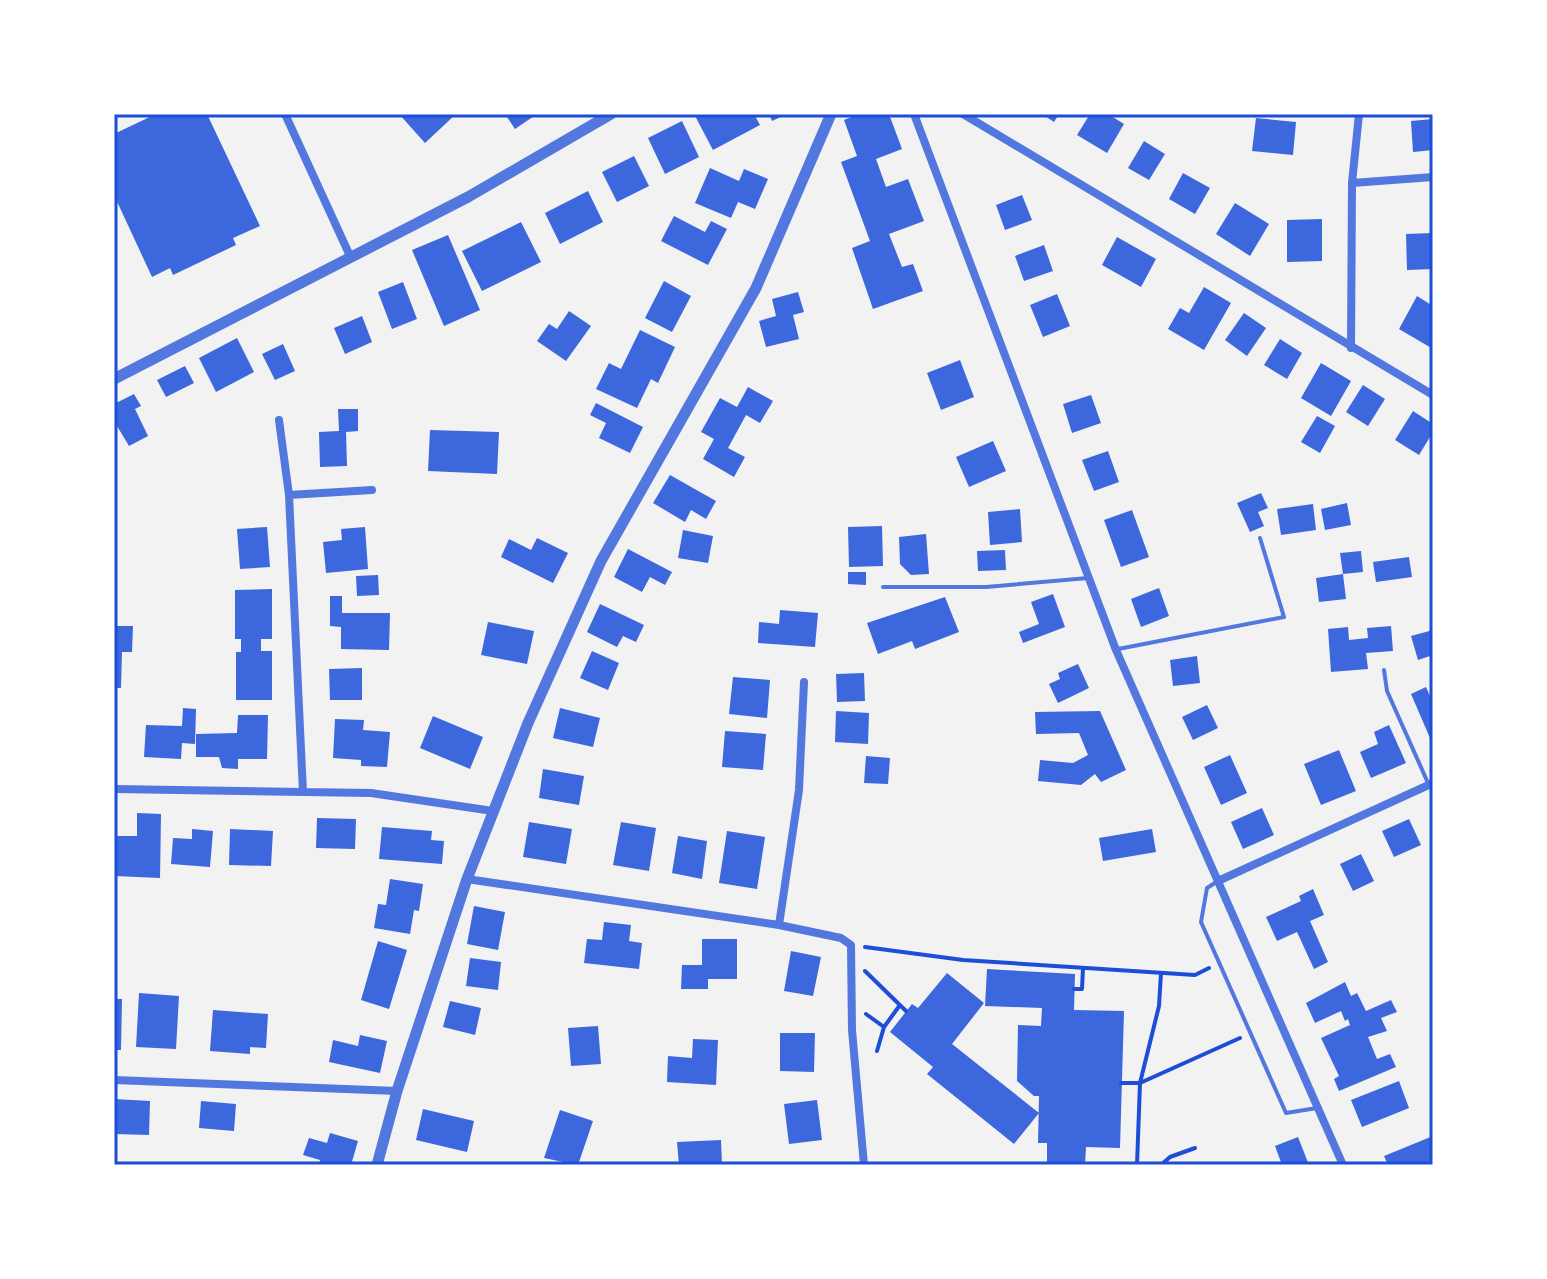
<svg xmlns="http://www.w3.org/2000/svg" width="1547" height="1279" viewBox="0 0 1547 1279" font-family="'Crimson Pro',serif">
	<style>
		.building { fill: #3d67dc }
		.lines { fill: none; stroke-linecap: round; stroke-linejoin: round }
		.path { stroke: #1d4ed8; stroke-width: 4 }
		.service { stroke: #5277de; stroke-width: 4 }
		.minor { stroke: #5277de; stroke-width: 8 }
		.tertiary { stroke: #5277de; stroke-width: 11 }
		.neatline { fill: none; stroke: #1d4ed8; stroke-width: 3 }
	</style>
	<rect width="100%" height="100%" fill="#f2f2f2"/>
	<path class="building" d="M156,114H207L260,226L233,238L236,245L173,275L170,268L152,277L114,195V134Z
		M399,114H456L425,143Z
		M505,114H537L515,129Z
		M694,114H754L760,125L713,150Z
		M769,114H787L772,121Z
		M859,114H889L902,149L876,159L886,187L908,179L924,221L889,234L902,267L913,264L923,291L873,309L852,248L870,241L841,162L857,156L844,120Z
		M1042,114H1059L1054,122Z
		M1090,114H1108L1124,124L1107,153L1077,135Z
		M1256,118L1296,122L1293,155L1252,151Z
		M1433,119V150L1413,152L1411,121Z
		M682,121L699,157L665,174L648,138Z
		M1144,141L1165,154L1149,180L1128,168Z
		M634,156L649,186L617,202L602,172Z
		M710,168L739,181L744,169L768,179L755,209L738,202L731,218L695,203Z
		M1183,173L1210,188L1195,214L1169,199Z
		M588,191L603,222L560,244L545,213Z
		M1022,195L1032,220L1005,230L996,205Z
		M1235,203L1269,224L1250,256L1216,234Z
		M674,216L705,232L711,221L727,229L708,265L661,241Z
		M1322,219V261L1287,262V220Z
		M521,222L541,262L482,291L462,251Z
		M1433,233V269L1407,270L1406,234Z
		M448,235L480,310L444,326L412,250Z
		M1117,237L1156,259L1141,287L1102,265Z
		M1044,245L1053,271L1024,281L1015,256Z
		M664,281L691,296L672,332L645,318Z
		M403,282L417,319L392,329L378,292Z
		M1204,287L1231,303L1204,350L1168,329L1180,308L1189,313Z
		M798,292L804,312L793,315L799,339L766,347L759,321L776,316L772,299Z
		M1057,294L1070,326L1043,337L1030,305Z
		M1417,296L1433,306V349L1399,329Z
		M569,311L591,326L566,361L537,341L549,324L557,329Z
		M1244,313L1266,328L1247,356L1225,340Z
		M362,316L372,342L345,354L334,328Z
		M640,330L675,347L658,383L651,379L637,408L596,389L609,363L621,369Z
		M237,338L254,372L216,392L199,358Z
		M1280,339L1302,353L1287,379L1264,365Z
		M283,344L295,371L275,380L262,354Z
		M960,360L974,397L941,410L927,373Z
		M1321,363L1351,381L1331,416L1301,398Z
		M185,366L194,383L166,397L157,380Z
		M1363,385L1385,399L1368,426L1346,412Z
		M748,387L773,401L760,423L746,415L728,448L745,457L734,477L703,459L714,439L701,432L720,398L737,407Z
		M134,394L141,406L135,409L148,436L129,446L114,421V404Z
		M1091,395L1101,423L1072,433L1063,404Z
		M596,403L643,427L630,453L599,438L606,423L590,415Z
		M338,409H358V431L346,432L347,466L320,467L319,432L339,431Z
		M1413,411L1433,424V432L1419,455L1395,440Z
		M1317,416L1335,426L1320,453L1301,442Z
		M430,430L499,432L497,474L428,471Z
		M993,441L1006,471L969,487L956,457Z
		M1108,451L1119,482L1094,491L1082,460Z
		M670,475L716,501L706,519L691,510L685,522L653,503Z
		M1261,493L1268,508L1258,512L1264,526L1250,532L1237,503Z
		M1347,503L1351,525L1325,530L1321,509Z
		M1313,504L1316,530L1281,535L1277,509Z
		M1020,509L1022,542L990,545L988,512Z
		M1132,510L1149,557L1121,567L1104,520Z
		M882,526L883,566L849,567L848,527Z
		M267,527L270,567L240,569L237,529Z
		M365,527L368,569L326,573L323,542L342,540L341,529Z
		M683,530L713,536L708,563L678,558Z
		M926,534L929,574L911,575L900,564L899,537Z
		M537,538L568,553L553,583L501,557L509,539L531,550Z
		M628,549L672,572L665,585L650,577L642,592L614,577Z
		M1005,550L1006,570L978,571L977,551Z
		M1361,551L1363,572L1343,574L1346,599L1319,602L1316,578L1343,574L1340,553Z
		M1409,557L1412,577L1376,582L1373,562Z
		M848,572H866V585L848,584Z
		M378,575L379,595L357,596L356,576Z
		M1159,588L1169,616L1141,627L1131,599Z
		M272,589V639H261V651H272V700H236V652H241V639H235V590Z
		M1053,594L1065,627L1023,643L1019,632L1039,624L1031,602Z
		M330,596H342V613H390L389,650L341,649V627L330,626Z
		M945,597L959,632L915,649L912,641L878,654L867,623Z
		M600,604L644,625L636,642L623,636L617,647L587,632Z
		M780,610L818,613L815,647L758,643L759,622L779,624Z
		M488,622L534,631L527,664L481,655Z
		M114,626H133L132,652H122L121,688H114Z
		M1391,626L1393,651L1366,653L1368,669L1331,672L1328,629L1348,627L1349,640L1368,638L1367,628Z
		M1433,630V655L1418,660L1411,636Z
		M592,651L619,663L608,690L580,678Z
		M1197,656L1200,683L1173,686L1170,660Z
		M1078,664L1089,688L1058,703L1049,684L1060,679L1058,673Z
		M362,668V700H330L329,669Z
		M864,673L865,701L837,702L836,674Z
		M733,677L770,680L767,718L729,714Z
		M1426,687L1433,703V745L1411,694Z
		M1207,705L1218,728L1193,740L1182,717Z
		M183,708L196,709L195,744L182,743L181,759L144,757L146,725L182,726Z
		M560,708L600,718L593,747L553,738Z
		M836,711L869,713L868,744L835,742Z
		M1100,711L1126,770L1101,782L1095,774L1081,785L1038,781L1040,760L1073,763L1088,755L1079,733L1036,734L1035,712Z
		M238,715H268L267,759H238V769L222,768L219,757H196V734L237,733Z
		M433,716L483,737L470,769L420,748Z
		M335,719L364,720L363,730L390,732L387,767L361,766V760L333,758Z
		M1389,725L1406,763L1371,778L1360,752L1378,744L1374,732Z
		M725,731L766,734L763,770L722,767Z
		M1339,750L1356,791L1321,805L1304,764Z
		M1230,755L1247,793L1221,805L1204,767Z
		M866,756L890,758L888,784L864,783Z
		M543,769L584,776L579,805L539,798Z
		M1262,808L1274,835L1243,849L1231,822Z
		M137,813L161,814L160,878L114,876L115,836H137Z
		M317,818L356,819L355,849L316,848Z
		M1409,819L1421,845L1394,857L1382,831Z
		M529,822L572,829L566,864L523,857Z
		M621,822L656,828L649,871L613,865Z
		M382,827L432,831L431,840L444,841L442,864L379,859Z
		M192,829L213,831L210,867L171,864L173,838L192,839Z
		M230,829L273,831L271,866L229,865Z
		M1152,829L1156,852L1103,861L1099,838Z
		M727,831L765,837L757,889L719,883Z
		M678,836L707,841L702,879L672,873Z
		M1361,854L1374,881L1353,891L1340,864Z
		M390,879L423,884L419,911L414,910L410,934L374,928L378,904L386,905Z
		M1313,889L1324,915L1310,921L1328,962L1314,969L1297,932L1277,941L1266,917L1301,901L1299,896Z
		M474,906L505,912L498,950L467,944Z
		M604,922L631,925L629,941L642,943L639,969L584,963L587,939L602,940Z
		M702,939H737V979H708V989H681L682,965H702Z
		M378,941L407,950L389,1009L361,1000Z
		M791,951L821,957L813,996L784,991Z
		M470,958L501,962L498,990L466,986Z
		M987,969L1075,974L1074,1010L1124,1011L1120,1148L1086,1147L1085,1165H1047V1143H1038L1039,1096H1034L1017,1081L1018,1025L1041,1026L1042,1008L985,1006Z
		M947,973L984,1003L952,1044L1039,1113L1014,1144L927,1074L933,1067L890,1032L912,1004L918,1008Z
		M1345,982L1351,996L1357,993L1366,1011L1391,1000L1397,1012L1381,1018L1387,1031L1368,1037L1377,1059L1390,1054L1396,1067L1339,1091L1334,1079L1339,1076L1321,1038L1350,1025L1348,1019L1345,1021L1341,1011L1315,1023L1306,1003Z
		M139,993L179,996L176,1049L136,1047Z
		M114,999H122L121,1050H114Z
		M450,1001L481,1008L475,1035L443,1027Z
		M213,1010L268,1014L266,1048L250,1047V1054L210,1051Z
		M598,1026L601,1064L571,1066L568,1028Z
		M780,1033H815L814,1072L780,1071Z
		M360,1035L387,1041L380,1073L329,1062L333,1040L358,1046Z
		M693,1039L718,1040L716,1085L667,1082L668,1056L692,1058Z
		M1399,1081L1409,1108L1362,1127L1351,1100Z
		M114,1099L150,1101L149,1135L114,1134Z
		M817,1100L822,1140L789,1144L784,1104Z
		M201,1101L236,1104L234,1131L199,1128Z
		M423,1109L474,1121L467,1152L416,1140Z
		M560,1110L593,1121L578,1165L544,1158Z
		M330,1133L358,1141L351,1165H319L320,1160L303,1155L309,1138L327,1143Z
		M1433,1136V1165H1388L1384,1156Z
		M1298,1137L1309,1165H1282L1275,1146Z
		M721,1140L722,1165H679L677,1142Z"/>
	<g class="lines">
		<path class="path" d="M865,947L963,960L1195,975L1209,968
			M865,971L906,1011
			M1074,989H1082L1083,968
			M866,1014L884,1027L900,1005
			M877,1051L884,1027
			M1121,1083H1140L1240,1038
			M1137,1165L1140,1083L1159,1006L1161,973
			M1161,1165L1170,1157L1195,1148"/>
		<path class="service" d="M883,587H986L1088,578
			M1118,649L1284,617L1260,538
			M1384,670L1387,691L1428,783
			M1218,881L1207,888L1201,922L1286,1113L1317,1108"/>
		<path class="minor" d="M285,114L350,256
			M914,114L1116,650L1343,1165
			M963,114L1433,395
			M1352,183L1433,177
			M1351,348L1352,183L1359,114
			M279,420L289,495
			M114,789L371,793L493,811
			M303,792L289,495L372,490
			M467,879L779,925L841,938L851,945L852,1030L864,1165
			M1218,881L1433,783
			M779,925L799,790L804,682
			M114,1080L397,1091"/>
		<path class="tertiary" d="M114,379L468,197L611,114
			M377,1165L397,1091L467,879L528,723L601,561L756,288L831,114"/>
	</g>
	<rect width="1547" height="1279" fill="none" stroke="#ffffff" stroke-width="232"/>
	<rect x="116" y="116" width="1315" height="1047" class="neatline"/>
</svg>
